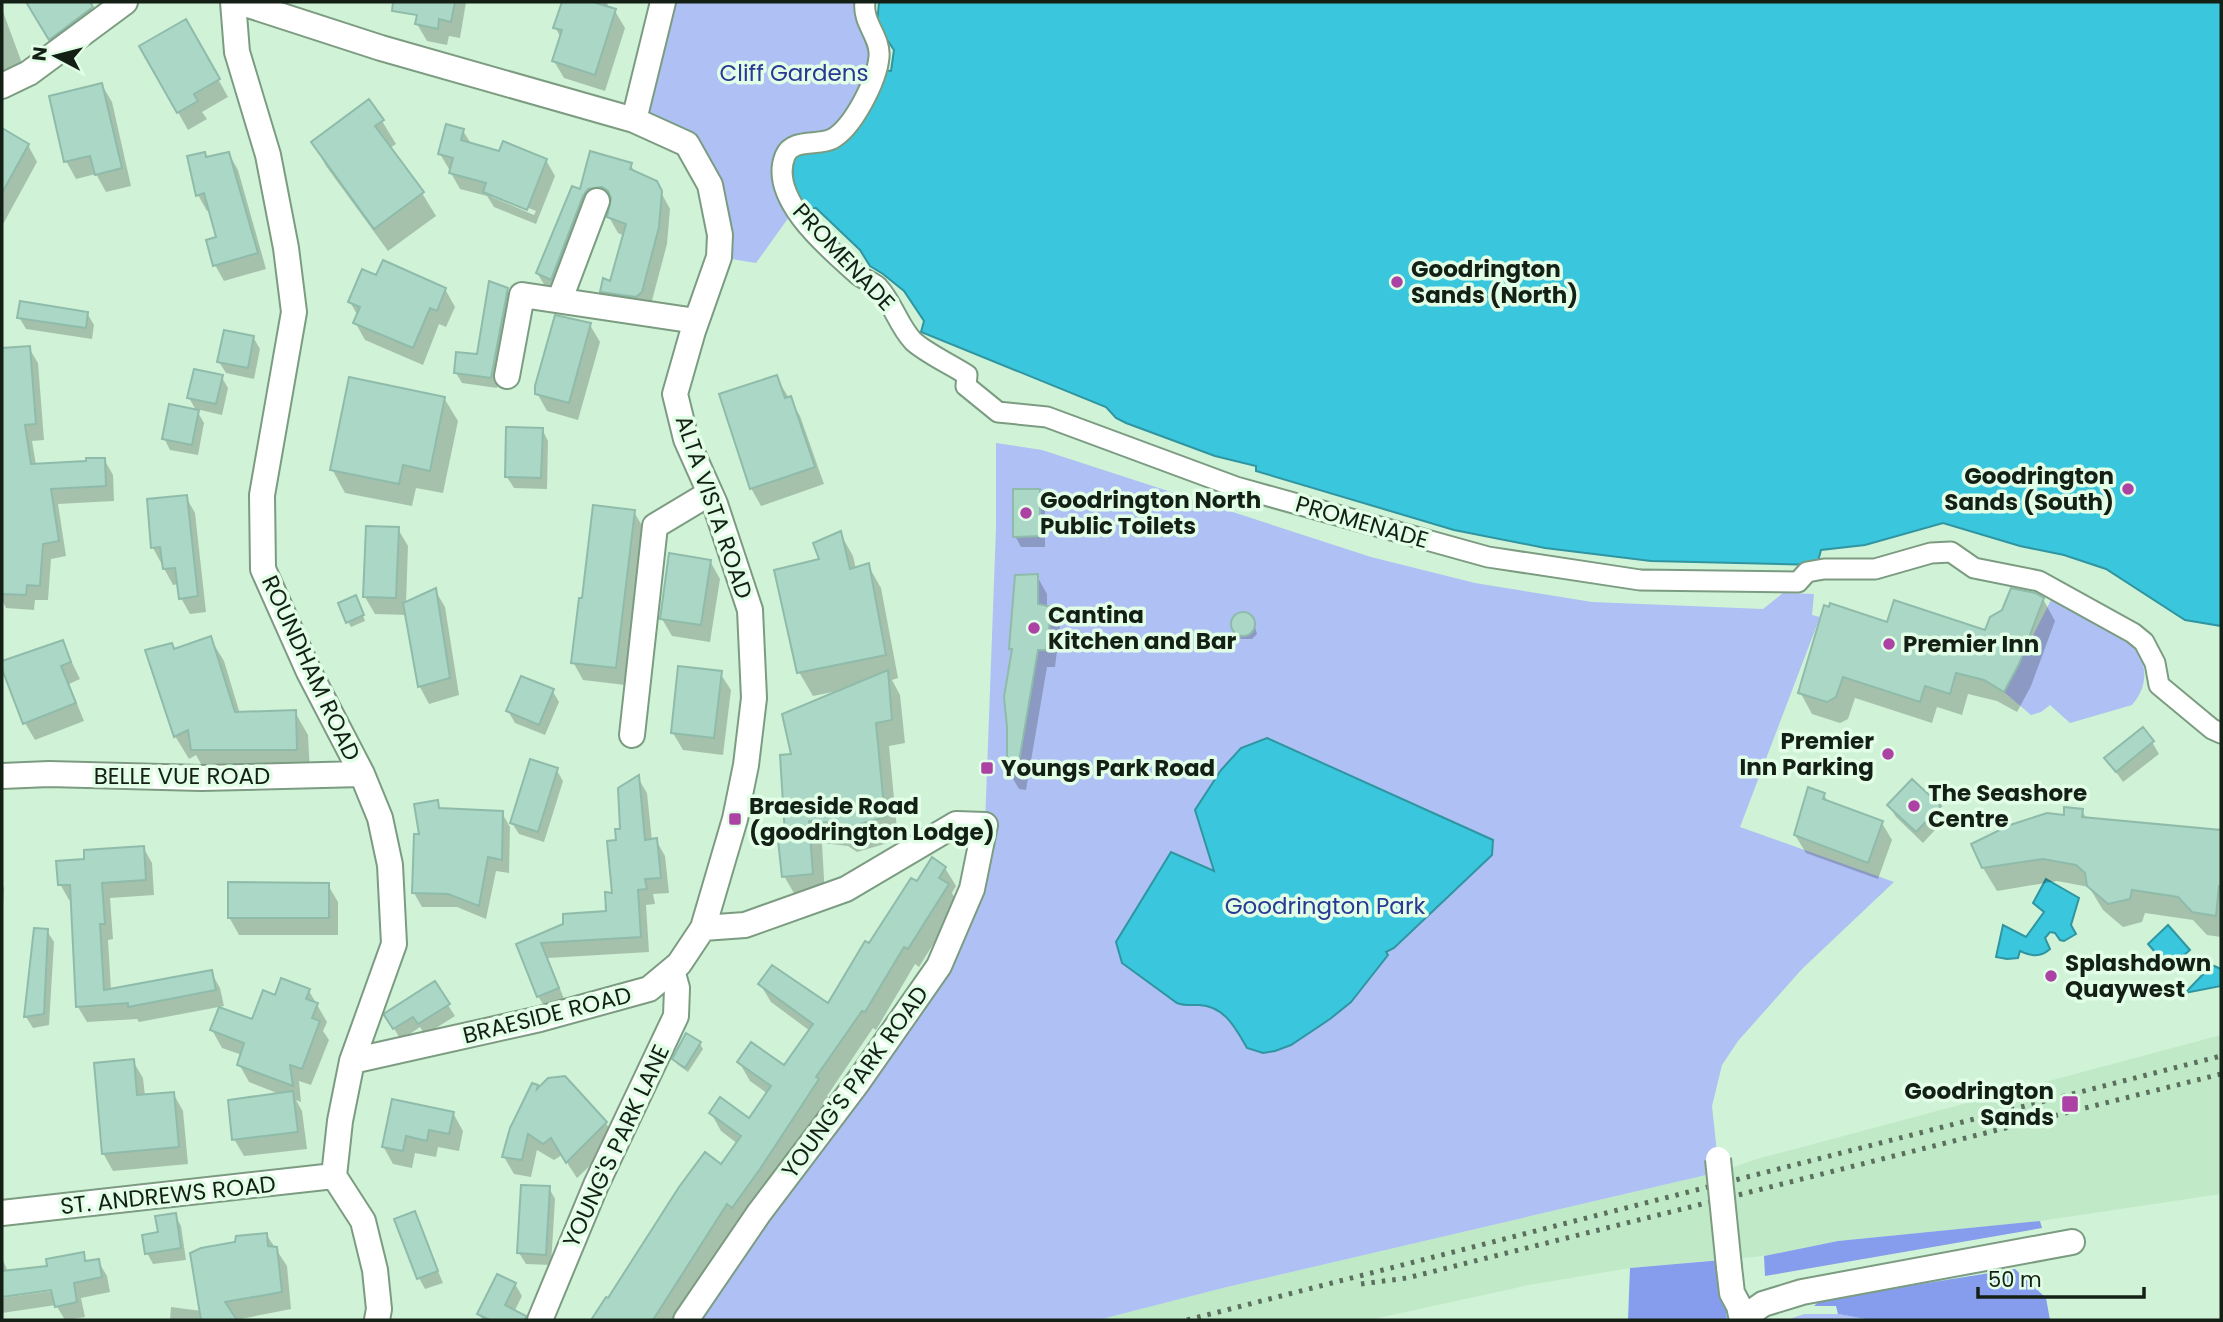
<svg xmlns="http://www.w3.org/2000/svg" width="2223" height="1322" viewBox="0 0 2223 1322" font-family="Poppins,sans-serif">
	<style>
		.built { fill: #c0e9c8 }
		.green { fill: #aec0f4 }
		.forest { fill: #859dec }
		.water { fill: #3ac7dd; stroke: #2f95a1; stroke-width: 2 }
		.shadow { fill: #0003; fill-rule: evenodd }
		.building { fill: #aad7c6; stroke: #8fbbab; stroke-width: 2 }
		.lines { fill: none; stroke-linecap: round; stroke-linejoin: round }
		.pedestrian-casing { stroke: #7c9c82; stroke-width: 23 }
		.minor-casing { stroke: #7c9c82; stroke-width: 28 }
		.pedestrian { stroke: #fff; stroke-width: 19 }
		.minor { stroke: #fff; stroke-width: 24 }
		.rail { stroke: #5b6f5e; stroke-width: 5; stroke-dasharray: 3.5 7; stroke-linecap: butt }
		.minor-bridge-casing { stroke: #7c9c82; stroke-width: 28; stroke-linecap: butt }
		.minor-bridge { stroke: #fff; stroke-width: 24 }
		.poi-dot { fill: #ab42a4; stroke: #e2fee7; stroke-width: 2.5 }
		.labels { text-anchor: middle; stroke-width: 7; stroke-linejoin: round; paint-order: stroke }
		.park-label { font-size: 23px; fill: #293994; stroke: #e2fee7 }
		.street-label { font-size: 23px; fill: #142016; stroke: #e2fee7 }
		.poi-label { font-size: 23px; font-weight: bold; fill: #142016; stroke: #e2fee7; text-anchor: start }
	</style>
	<rect width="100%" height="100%" fill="#d0f2d6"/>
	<path class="built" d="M2221,1035V1194L2040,1221L1838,1241L1764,1256L1630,1268L1529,1285L1369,1320H1098L1223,1288L1719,1172L1757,1159Z"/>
	<path class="green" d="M663,2H865L878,41L851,122L788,150L794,210L756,263L719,257L687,144L634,120Z
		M996,443L1042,450L1371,557L1475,583L1592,602L1763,609L1783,593L1814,594L1812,615L1820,617L1740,827L1894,882L1802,969L1738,1041L1722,1065L1712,1106L1719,1172L1223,1288L1098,1320H686L939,966L985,825L996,528Z
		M2052,598L2137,647C2147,668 2148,687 2132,705L2070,723L2050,705L2041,712L2031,715L2004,692Z
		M1804,1314H1838L1871,1320H1787Z"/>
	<path class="forest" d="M2040,1221L2042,1228L1765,1276L1764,1256L1838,1241Z
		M1722,1260L1727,1320H1628L1630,1268Z
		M2015,1269L2046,1298L2050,1320H1871L1838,1314L1836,1306H1814L1820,1300Z"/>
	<path class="water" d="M879,2H2221V626L2185,620L2106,569L2064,555L2020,546L1943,523L1865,545L1821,550L1817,565L1651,561L1545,548L1454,530L1256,471V466L1215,456L1126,423L1116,418L1106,407L921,332L924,321L904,291L883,274L870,266L860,250L816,208L807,209C793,189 790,177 795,154L829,145L882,70L891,71L894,50L877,25Z
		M1267,738L1493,840L1492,855L1394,948L1386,952L1388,955L1351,1002L1330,1019L1291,1045L1275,1051L1263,1053L1247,1048C1236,1029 1225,1006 1199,1005C1191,1005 1185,1006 1177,1003L1122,963L1116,942L1171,852L1214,871L1195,810L1221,770L1241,748Z
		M2046,879L2079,898L2071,925L2076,934L2064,941L2060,940L2055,933L2050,932L2045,938L2050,949C2040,958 2031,956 2020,951L2018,958L2007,959L1996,957L2003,925L2026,937L2044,912L2033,903Z
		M2168,925L2190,950L2169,968L2148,944Z
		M2212,965L2221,969V986L2185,993Z"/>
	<path class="shadow" d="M28,2H88L101,25L60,56Z
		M421,2H466L460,38L449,36L447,45L427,41L417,24Z
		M564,2H608L607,8L615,11L625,28L605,91L564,78L554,61L561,38L555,27Z
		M2,9L23,66L2,75Z
		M186,21L228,97L202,112L207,119L188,130L141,47Z
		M102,85L112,102L131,186L106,192L96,174L76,179L66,161Z
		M382,121L396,144L390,148L422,193L436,216L388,251L326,166L313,142Z
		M2,130L28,145L37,162L2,226Z
		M463,131L472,145L500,153L546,160L555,176L536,224L494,207L487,196L460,189L451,173L452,170L449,169L440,154ZM492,193L536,211L534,215L492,197Z
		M229,154L238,170L266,269L224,281L215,265L219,238L210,210L207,211L198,195L207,159Z
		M630,164L636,174L656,183L670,209L667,244L650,308L611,307L602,291L611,283L625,236L618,233L609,217L612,202L597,205L560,295L547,289L537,273L582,192Z
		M377,277L445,289L455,307L446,327L439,324L423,365L365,340L355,322L358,316L350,302Z
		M507,290L513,301L497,388L462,383L456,373L478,356Z
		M87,313L94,325L92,339L26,329L19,317Z
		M590,325L600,342L578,420L547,411L537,393Z
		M253,337L260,349L254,379L226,373L219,362Z
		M29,348L38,363L44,440L32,441L36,465L88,463L104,459L113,475L114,501L58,504L66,556L51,559L48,600H35L34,610L6,608L2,600V547H7L2,515V350Z
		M221,376L228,388L222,415L196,409L204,423L198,455L170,450L164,438L197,412L189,398Z
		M776,377L800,416L824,484L761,506L751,488Z
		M444,398L458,421L443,493L416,488L412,506L345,493L332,469Z
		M542,429L548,441L547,489L514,488L507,477Z
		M1039,491L1045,502V547H1021L1015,536Z
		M186,497L195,513L206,612L190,614L181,598L179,584L173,585L153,548Z
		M634,512L644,529L625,685L583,680L573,662Z
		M398,529L408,546L406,604L435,590L445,607L459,695L429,704L420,687L406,615L375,614L365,597Z
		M840,533L853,556L856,569L868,565L881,588L898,678L892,680L900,695L905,743L889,746L898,840L857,852L848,846L822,843L825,897L798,900L784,876L793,756L838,692V691L813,696L799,672L822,560Z
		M710,561L720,579L710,642L672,636L662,619Z
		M1037,576L1047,594V608H1050L1060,626L1055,667H1047L1026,790L1019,789L1009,772L1013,653L1011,649Z
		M2043,599L2055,621L2031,686L2017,712L1997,701L1968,694L1962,715L1937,707L1932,723L1855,698L1848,719L1840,723L1812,714L1800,692L1888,624L1985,632Z
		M358,602L365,621L351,627L348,622Z
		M1238,615L1250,616L1253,620L1257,634L1252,639H1241L1233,627L1234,619Z
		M210,638L224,661L240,714L295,712L308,735L310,773H206L196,755L189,759L175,736V651Z
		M62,642L80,679L69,684L84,721L35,740L25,723L2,663Z
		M720,673L731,690L723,755L683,750L673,733Z
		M552,690L559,702L545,735L515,723L508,711Z
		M2152,742L2159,754L2123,782L2107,759Z
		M556,769L563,781L544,842L519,834L512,823Z
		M638,778L647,793L652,841L656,840L665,856L669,893L653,894L655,904L646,905L649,952L548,958L566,1004L547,1011L538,996L518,945L608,913L614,894L618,841Z
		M1824,795L1829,803L1882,823L1892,840L1878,879L1806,853L1795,835Z
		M437,802L442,810L502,813L510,827L509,873L496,871L486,919L457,907H422L414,893L421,836Z
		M1889,806L1940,807L1946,818L1923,843L1896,817Z
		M2082,811L2087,819L2221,832V937L2207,935L2193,920L2145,913L2142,922L2123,927L2103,910L2089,887L2057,881L1997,891L1983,868L2066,817Z
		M143,847L152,863L154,895L110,898L113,939L108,940L111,990L211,972L220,988L224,1006L139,1022L137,1019L87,1022L78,1007L73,900H69L60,884L86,860Z
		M945,868L956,886L952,893L958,904L919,967L915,964L876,1030L873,1028L827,1096L829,1099L743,1225L738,1222L675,1320H594L680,1188L722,1166L738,1144L721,1131L711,1113L750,1121L768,1094L750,1081L739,1062L785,1068L810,1031L771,1002L760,984L829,1006L870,946Z
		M2,884L4,888L2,921Z
		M328,885L338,902V935H239L229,917Z
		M36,930L47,931L54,942L49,1025L33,1028L26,1017Z
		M434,983L455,1016L425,1035L420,1027L401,1040L393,1027Z
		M309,991L327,1022L323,1031L329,1040L311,1085L299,1081L301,1102L296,1100L302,1111L307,1149L244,1156L234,1139L282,1095L249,1082L239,1064L242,1055L222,1048L212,1030L253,1021L276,997Z
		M700,1044L703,1049L688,1072L677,1064L674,1059Z
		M133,1061L143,1078L145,1096L173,1093L183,1111L188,1164L113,1171L103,1153Z
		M564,1078L606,1123L616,1141L577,1178L562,1155L554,1160L537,1150L531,1177L514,1174L504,1157L537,1086L539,1090Z
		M453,1113L463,1131L459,1151L438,1147L436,1157L415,1153L412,1168L393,1164L383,1146Z
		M549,1188L555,1199L551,1265L526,1264L519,1253Z
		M414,1213L443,1283L425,1289L419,1278Z
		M175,1215L181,1226L186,1260L153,1264L147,1253Z
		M266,1234L287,1266L291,1309L235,1320H170L171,1307L202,1311L237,1243Z
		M83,1254L88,1263L98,1261L107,1276L110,1292L81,1298L85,1317L65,1320L56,1305L2,1313V1298L60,1290V1287L2,1295V1258L8,1272L49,1267Z
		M515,1284L522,1296L514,1312L522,1320H483L479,1314Z"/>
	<path class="building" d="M26,2H90L93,7L49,40Z
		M393,2H455L451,22L439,19L438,29L415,24L417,15L392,11Z
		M562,2H593L616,9L595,75L552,61L562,30L553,28Z
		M186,19L220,79L194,94L198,101L177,113L139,46Z
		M102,83L122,168L95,175L90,156L64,162L49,96Z
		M369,99L384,120L375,126L424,192L374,229L311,142Z
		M446,124L464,129L461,140L499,151L503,141L547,159L527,210L483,192L486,183L449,173L453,158L438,154Z
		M2,128L29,144L2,193Z
		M590,151L632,163L630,169L657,181L662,191L659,227L642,292L636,297L600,292L603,278L610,281L626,224L607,217L611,198L608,191L602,187L588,189L583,196L551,280L536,273L572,186L580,189Z
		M205,152L206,157L229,152L258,253L213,266L206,240L216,237L204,193L196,196L187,156Z
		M383,260L446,288L437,311L430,308L413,348L353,323L360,307L348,302L362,269L376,275Z
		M489,281L508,288L491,378L454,373L456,352L477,354Z
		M20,301L88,312L86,328L17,318Z
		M555,315L591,323L569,403L535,394V386Z
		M224,330L254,336L248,368L217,362Z
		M30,346L36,424L25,425L31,464L86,461V458H105L106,486L51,489L59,541L43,544L40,586L27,585L26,595L2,594V348Z
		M194,369L223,375L216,404L187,398Z
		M777,375L785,398L791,396L815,467L750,489L719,394Z
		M349,377L445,397L430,471L403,465L399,484L330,470Z
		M169,404L199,410L192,445L162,439Z
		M506,427L543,428L541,478L505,477Z
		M1013,489H1040V536L1013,537Z
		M187,495L198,596L179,599L175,568L163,569L160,547L151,548L147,499Z
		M593,505L635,510L616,668L571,663L579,598H582Z
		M366,526L399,527L396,598L363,597Z
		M841,531L850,569L869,563L886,655L797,673L774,570L819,559L813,543Z
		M669,553L711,560L701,625L660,619Z
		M1038,574V604L1052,607L1046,650H1038L1017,773L1007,772V727L1004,697L1012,649H1009L1015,575Z
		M436,588L450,678L418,687L403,603Z
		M2011,588L2035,593L2044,598L2019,664L2004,692L1984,680L1956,673L1950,694L1925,686L1920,702L1843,677L1836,697L1827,702L1798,693L1824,605L1829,607L1830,603L1887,622L1894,600L1985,630L1990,617L2002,610Z
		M356,595L364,615L346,623L338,603Z
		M1231 624a12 12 0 1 1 24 0a12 12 0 1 1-24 0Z
		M211,636L235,712L296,710L297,750H191L188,730L174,737L145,650L172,643L174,649Z
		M63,640L71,662L61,666L76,703L23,724L2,669V661Z
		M678,666L722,671L714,738L671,733Z
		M888,670L892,720L876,723L885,817L843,829L833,823L809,821L813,874L782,877L778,840L785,835L780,755L791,754L782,714Z
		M521,676L554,689L539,725L506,711Z
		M2143,727L2154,741L2116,772L2104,758Z
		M530,759L558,768L538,832L510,823Z
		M639,775L645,840L657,838L661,878L645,879L647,889L638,890L641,937L541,943L559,988L537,997L516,944L563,924V914L606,911L605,892L612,893L607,841L616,840L615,829H620L618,788Z
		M1912,779L1941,806L1916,832L1887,805Z
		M1808,787L1825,793L1823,799L1883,821L1868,863L1794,835Z
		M438,800L439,808L503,811L502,860L488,857L479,906L448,894L412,893L414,834H419L414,804Z
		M2064,807L2083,809L2082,817L2221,830V886H2219L2216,916L2192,912L2178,897L2132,890L2130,899L2108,904L2087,886L2085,873L2076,865L2043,859L1982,868L1971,844L2010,825L2047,813L2064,815Z
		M144,846L146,880L102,883L105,924H100L104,990L212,970L216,990L128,1007V1003L76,1007L70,885H58L56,861L84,859V850Z
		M932,857L946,867L939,878L949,884L908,949L904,947L865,1012L862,1011L816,1077L819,1079L760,1169L732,1208L727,1204L653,1320H591L606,1297L608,1298L679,1187L705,1152L721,1164L741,1136L709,1113L720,1097L749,1118L771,1086L737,1062L751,1042L784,1065L813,1024L758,984L772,965L828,1003L865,941L869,943L911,878L917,881Z
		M228,882L329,883V918H228Z
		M34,928L48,929L44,1014L24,1017Z
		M281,978L310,989L306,999L318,1003L312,1018L320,1021L302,1069L290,1065L293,1086L237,1065L244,1043L210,1030L219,1007L252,1019L263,990L275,995Z
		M435,981L450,1004L418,1024L413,1017L393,1029L384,1015L385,1013Z
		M686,1033L701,1042L685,1068L672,1059Z
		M134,1059L137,1095L174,1092L179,1147L102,1154L94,1063Z
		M565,1076L607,1122L566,1163L551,1138L543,1144L528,1134L522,1160L502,1157L510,1128L532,1083L538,1085L537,1089L548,1078Z
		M293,1091L298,1132L232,1140L228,1100Z
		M392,1099L454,1112L449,1134L429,1130L427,1141L406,1136L403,1151L382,1147Z
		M521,1185L550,1186L546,1255L517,1253Z
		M415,1211L438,1271L417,1279L394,1219Z
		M176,1213L181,1248L145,1254L142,1235L158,1232L155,1216Z
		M267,1233L268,1246L277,1247L282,1292L225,1302L237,1320H201L190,1253L201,1248L235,1242L236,1236Z
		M84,1252L85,1261L99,1259L102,1277L74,1283L77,1302L55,1307L51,1290L2,1297V1271L47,1266L46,1259Z
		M497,1274L516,1283L505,1305L526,1316L525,1320H490L477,1314Z"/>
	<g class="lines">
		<g class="pedestrian-casing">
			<path id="pedestrian" d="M865,2C862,23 881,37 879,57C877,80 853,128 832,139C818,146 792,138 785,156C768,198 828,248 856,273C862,279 871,281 878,287C893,303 898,325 913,341C923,351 953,366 967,375L966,386L998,412L1047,417L1236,487L1488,557L1640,580L1798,582L1807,572L1824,569H1875L1931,553L1951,552L1974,568L2039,581L2133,633L2144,642L2155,663L2159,685L2212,729L2221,733"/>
		</g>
		<g class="minor-casing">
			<path id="minor" d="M233,2L237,52L268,155L286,248L294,312L262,495L263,569L309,672L362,774L380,818L390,865L394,944L352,1061L340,1121L334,1176L363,1221L375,1270L379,1309L377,1320
				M239,2L381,48L634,120L687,144L710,185L720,235L719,257L693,331L675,394L686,439L715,504L750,610L754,698L746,765L735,819L703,928
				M2,86L29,73L125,2
				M634,120L663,2
				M560,299L597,201
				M507,376L522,295L696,321
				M632,735L655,526L710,493
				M2,776L49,774L201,778L362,774
				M352,1061L540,1019L649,989L679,964L703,928L745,925L846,889L956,824L985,825L972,889L939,966L858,1082L759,1213L686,1320
				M2,1213L334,1176
				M1729,1267L1732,1293L1739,1306L1742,1320
				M1742,1319L1763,1304L1802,1292L2072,1242
				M540,1320L596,1185L676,1016L677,988L672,970"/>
		</g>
		<use href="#pedestrian" class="pedestrian"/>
		<use href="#minor" class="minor"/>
		<path class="rail" d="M1361,1284L1407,1278L2221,1074
			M1187,1320L2221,1056"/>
		<g class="minor-bridge-casing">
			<path id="minor-bridge" d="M1718,1159L1729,1267"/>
		</g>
		<use href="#minor-bridge" class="minor-bridge"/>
	</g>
	<g class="poi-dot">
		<circle cx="1397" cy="282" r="7"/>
		<circle cx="2128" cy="489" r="7"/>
		<circle cx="1026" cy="513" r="7"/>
		<circle cx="1034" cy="628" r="7"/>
		<circle cx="1889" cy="644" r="7"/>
		<circle cx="1888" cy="754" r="7"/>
		<rect x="980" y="761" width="14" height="14" rx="3.5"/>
		<circle cx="1914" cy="806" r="7"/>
		<rect x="728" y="812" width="14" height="14" rx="3.5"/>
		<circle cx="2051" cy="976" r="7"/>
		<rect x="2061" y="1095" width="18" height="18" rx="3.5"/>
	</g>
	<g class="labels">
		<g class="park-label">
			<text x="794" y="81">Cliff Gardens</text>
			<text x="1325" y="914">Goodrington Park</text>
		</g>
		<g class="street-label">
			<text transform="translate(844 257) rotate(47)" y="8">PROMENADE</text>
			<text transform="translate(714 507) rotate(71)" y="8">ALTA VISTA ROAD</text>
			<text transform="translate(1362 522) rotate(16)" y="8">PROMENADE</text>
			<text transform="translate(311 668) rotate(65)" y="8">ROUNDHAM ROAD</text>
			<text x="182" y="784">BELLE VUE ROAD</text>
			<text transform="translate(547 1015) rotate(-14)" y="8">BRAESIDE ROAD</text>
			<text transform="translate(855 1082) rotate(-54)" y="8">YOUNG'S PARK ROAD</text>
			<text transform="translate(616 1146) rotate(-65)" y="8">YOUNG'S PARK LANE</text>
			<text transform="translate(168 1195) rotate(-6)" y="8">ST. ANDREWS ROAD</text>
		</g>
		<g class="poi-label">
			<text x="1411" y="277">Goodrington<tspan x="1411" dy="26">Sands (North)</tspan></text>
			<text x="2114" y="484" text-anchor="end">Goodrington<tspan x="2114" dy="26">Sands (South)</tspan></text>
			<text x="1040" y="508">Goodrington North<tspan x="1040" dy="26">Public Toilets</tspan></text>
			<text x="1048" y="623">Cantina<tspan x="1048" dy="26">Kitchen and Bar</tspan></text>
			<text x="1903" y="652">Premier Inn</text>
			<text x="1874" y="749" text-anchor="end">Premier<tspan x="1874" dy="26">Inn Parking</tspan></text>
			<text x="1001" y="776">Youngs Park Road</text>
			<text x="1928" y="801">The Seashore<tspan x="1928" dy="26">Centre</tspan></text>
			<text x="749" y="814">Braeside Road<tspan x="749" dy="26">(goodrington Lodge)</tspan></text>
			<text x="2065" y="971">Splashdown<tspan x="2065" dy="26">Quaywest</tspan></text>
			<text x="2054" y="1099" text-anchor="end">Goodrington<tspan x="2054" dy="26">Sands</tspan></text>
		</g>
	</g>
	<rect width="2223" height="1322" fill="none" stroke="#142016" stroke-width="7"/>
	<g transform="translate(56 56) rotate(277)" stroke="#e2fee7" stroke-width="5" paint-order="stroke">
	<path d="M0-5L12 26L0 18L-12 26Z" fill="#142016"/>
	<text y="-10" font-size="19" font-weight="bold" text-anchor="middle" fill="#142016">N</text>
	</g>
	<path d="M1978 1287v10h166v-10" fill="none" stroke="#142016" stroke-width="3.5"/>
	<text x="1988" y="1287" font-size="21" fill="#142016" stroke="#e2fee7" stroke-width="5" paint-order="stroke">50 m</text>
</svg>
